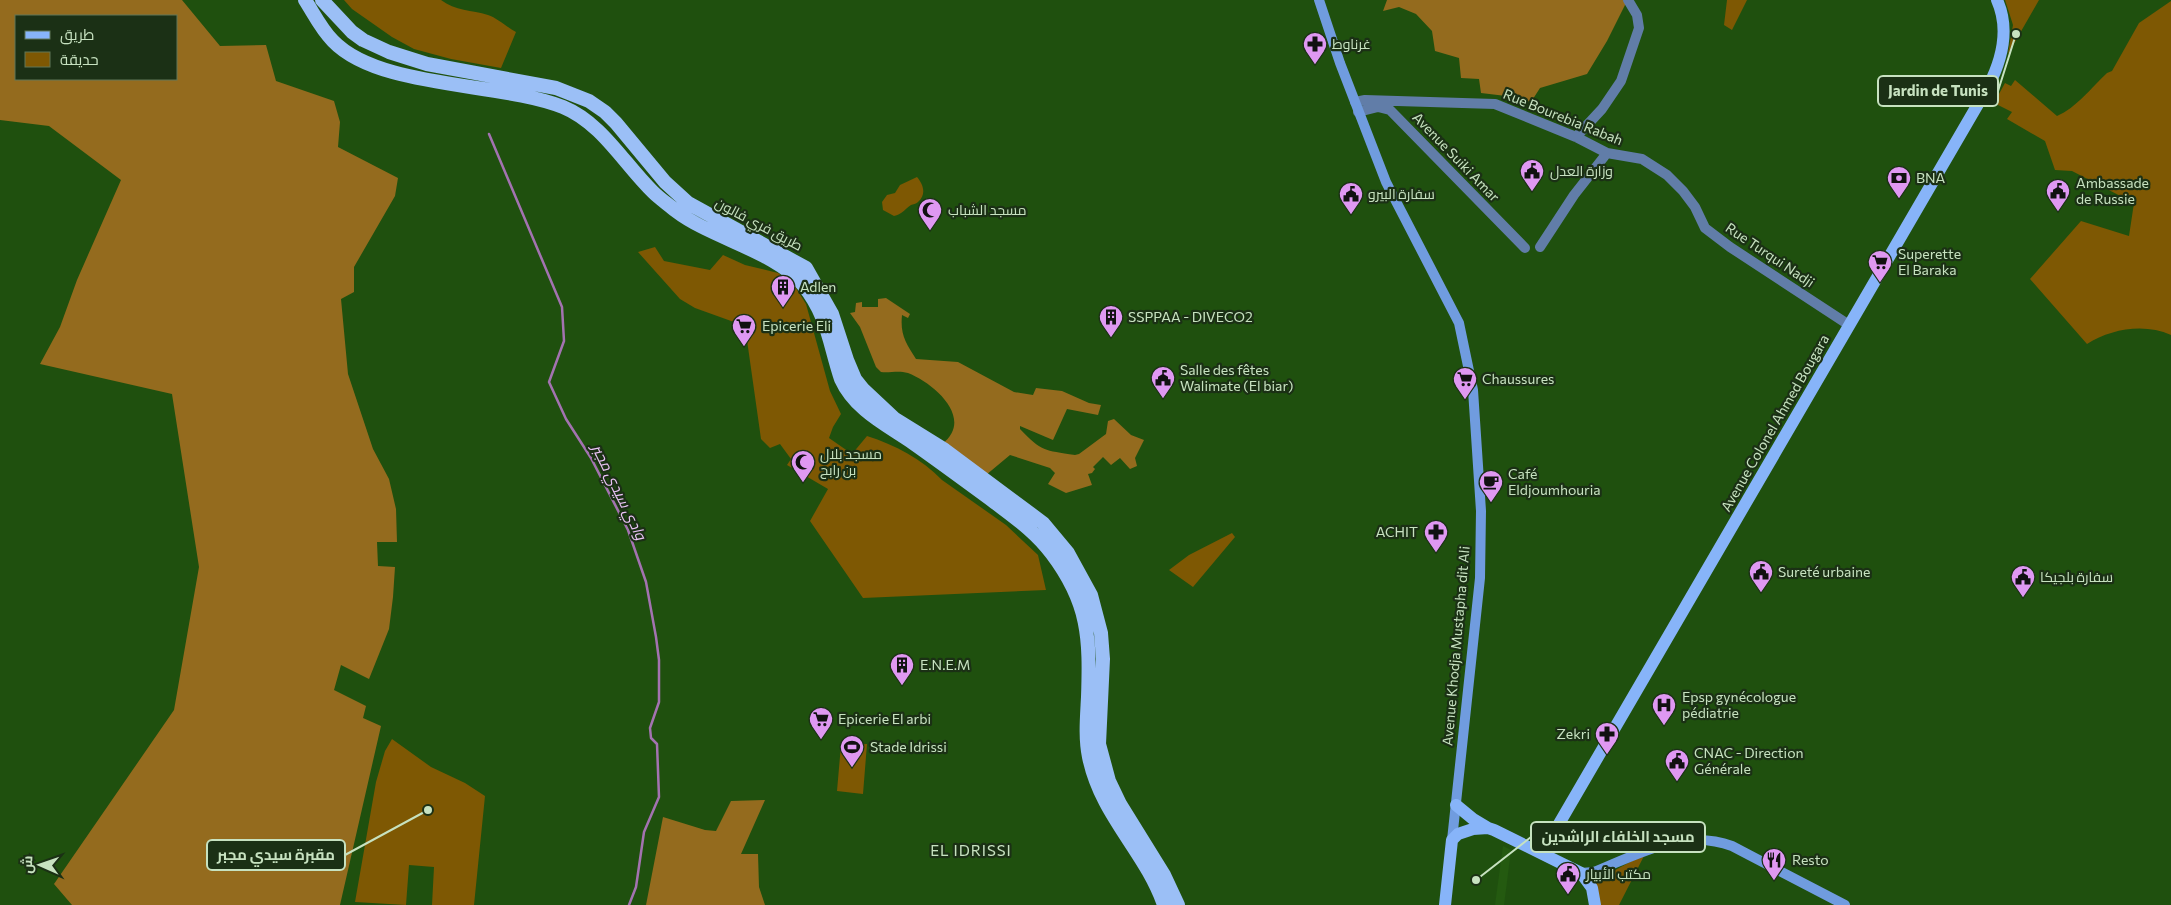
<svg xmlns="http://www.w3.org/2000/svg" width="2171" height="905" viewBox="0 0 2171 905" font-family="Commissioner,Cairo,sans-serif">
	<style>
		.built { fill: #245a10 }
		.green { fill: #7e5803 }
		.forest { fill: #946b1e; fill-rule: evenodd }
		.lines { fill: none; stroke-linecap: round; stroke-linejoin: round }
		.stream { stroke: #a373b0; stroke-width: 2.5 }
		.tertiary { stroke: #617da8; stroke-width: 10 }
		.secondary { stroke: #709cdf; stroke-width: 10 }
		.primary { stroke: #87b4f9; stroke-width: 12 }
		.trunk { stroke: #9bbff6; stroke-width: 14 }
		.labels { text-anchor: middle; stroke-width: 4.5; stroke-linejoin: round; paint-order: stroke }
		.poi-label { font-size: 14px; fill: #c7e2c0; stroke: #1b3015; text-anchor: start }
		.street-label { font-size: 14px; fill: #c7e2c0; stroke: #1b3015 }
		.water-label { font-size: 15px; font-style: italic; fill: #ebc3f6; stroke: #1b3015 }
		.neighbourhood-label { font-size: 15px; letter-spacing: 1px; fill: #c7e2c0; stroke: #1b3015 }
		.leader { fill: none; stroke: #c7e2c0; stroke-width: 2 }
		.callout-dot { fill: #c7e2c0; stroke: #1b3015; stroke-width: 2 }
		.callout { fill: #1b3015; stroke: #c7e2c0; stroke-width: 2 }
		.callout-label { font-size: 15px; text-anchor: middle; font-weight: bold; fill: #c7e2c0 }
	</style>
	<rect width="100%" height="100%" fill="#1f500e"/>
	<path class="built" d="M1503,846L1511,850L1504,905H1495Z"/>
	<path class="green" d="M344,0H441C455,11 472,10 488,15C497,18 507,27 516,32L501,68L451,59L414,49L392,37L352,9Z
		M1727,0H1747L1732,30L1724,25Z
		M2005,0H2039L2008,54L2013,25Z
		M2171,1V335C2144,323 2111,329 2087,344L2030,279L2081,221L2129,236L2134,203L2072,171L2055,170L2045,141L2007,119L2012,112L1994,103L2005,83L2011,86L2015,80L2057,116C2076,108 2092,87 2107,73L2112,71L2139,23Z
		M917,177C923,184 927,194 918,202C916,204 913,204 911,205C904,210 902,214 894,216L883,210L882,202L887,195L895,193L900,185Z
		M655,247L664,261L710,270L723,255L745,265L778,273L794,285L806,304L830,391L841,414L833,427L829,438L852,454L867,436C895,445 922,459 942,480L1006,525L1038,555L1046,590L863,598L810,521L828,489L787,465L791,459L780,444L770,448L761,439L745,326L695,308L680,299L638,252Z
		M1232,533L1235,537L1193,587L1169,570L1189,555Z
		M392,739L431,767L465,783L485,796L474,905H432L434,867L409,865L406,905L355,902L376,782L385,751Z
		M867,744L863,794L837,791L841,745Z
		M1645,854L1619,905H1599L1593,882Z"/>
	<path class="forest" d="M0,0H182L220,46L266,45L276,81L334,101L340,122L338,147L398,178L395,196L354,267V292L341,299L348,374L373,449L389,479L396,509L397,542H377L378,566L395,567L393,597L389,629L369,679L341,665L334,690L366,706L363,718L381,726L340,905H72L54,884L174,710L199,567L172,394L40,364L60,327L77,280L121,180L49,126L0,120ZM176,16V79H16V16Z
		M1387,0H1624L1626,3L1607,41L1587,74L1540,88L1531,102L1506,96L1481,93L1479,79L1461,78L1459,58L1435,51L1432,31L1416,14L1399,7L1383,11Z
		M886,298L910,314L908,318L902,315C900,335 906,343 916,359L958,362L1014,392L1033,395L1036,388L1062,391L1089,403L1101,405L1098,415L1067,409L1053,440L1020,426V429C1042,452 1044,450 1075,455L1079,454L1106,434L1108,421L1114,419L1131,435L1144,440L1135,458L1137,466L1130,469L1120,458L1111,465L1103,457L1093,467L1095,469L1092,473L1088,474L1092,485L1066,493L1048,484L1055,473L1050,468L1010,455L986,475L942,444C975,419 934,383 908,373C898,370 891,373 881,372L876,367L860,327L850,313L855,312L856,303L862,302V307H878V299Z
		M765,800L741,854H758L759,887L765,905H646L663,817L705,830L716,831L731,801Z"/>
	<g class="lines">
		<path class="stream" d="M489,134L562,307L564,341L549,382L566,419L591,458L628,530L646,582L656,637L659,660V702L650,728L651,738L657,744L659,797L644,832L636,887L629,905"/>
		<path class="tertiary" d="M1355,102L1365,100L1495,104L1576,137L1607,153L1642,159L1667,175L1683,191L1695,207L1705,228L1730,247L1849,325
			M1358,112L1378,107L1390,110L1525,248
			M1576,137L1602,109L1621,81L1639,28L1637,15L1628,0
			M1540,247L1574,195L1607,153"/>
		<path class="secondary" d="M1319,0L1340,63L1386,182L1459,323L1473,390L1481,511L1480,578L1452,840
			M1581,873L1594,872C1638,854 1683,828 1732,846L1845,905"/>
		<path class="primary" d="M1456,805L1473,819L1488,828
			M1542,853L1988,87C2002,60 2010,29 1997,0
			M1445,905L1452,840L1458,834L1473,829L1488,828L1494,830L1581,873L1592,888L1595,905"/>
		<path class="trunk" d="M305,0C314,14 321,29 333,41C379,89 501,82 563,107C602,123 624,164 653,192C660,199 669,205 676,211C711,238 777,252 803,285C828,316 829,343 841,379C855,410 887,425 913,443C940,462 967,482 993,501C1014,517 1036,532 1052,554C1089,603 1090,638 1088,697C1087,717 1085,738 1089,757C1101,816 1146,852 1164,905
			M322,0L352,32L363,40L389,52L427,64L556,88L589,101L605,112L616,123L665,182L688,203L806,268L832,314L847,360L855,379L863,389L895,419L945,450L1043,523L1068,553L1091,595L1101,633L1103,659L1099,744L1109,781L1120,804L1164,875L1178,905"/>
	</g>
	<defs>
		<g id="pharmacy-pin" transform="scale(1.25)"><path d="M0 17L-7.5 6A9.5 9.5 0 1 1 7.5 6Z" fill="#df98f2" stroke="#1b3015"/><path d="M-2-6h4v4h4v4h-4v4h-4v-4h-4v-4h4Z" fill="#111"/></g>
		<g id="civic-pin" transform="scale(1.25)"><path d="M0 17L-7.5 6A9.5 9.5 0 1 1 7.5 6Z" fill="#df98f2" stroke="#1b3015"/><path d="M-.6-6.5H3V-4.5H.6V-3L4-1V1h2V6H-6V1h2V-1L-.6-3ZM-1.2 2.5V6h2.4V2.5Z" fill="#111"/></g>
		<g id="bank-pin" transform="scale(1.25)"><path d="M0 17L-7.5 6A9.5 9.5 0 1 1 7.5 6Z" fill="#df98f2" stroke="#1b3015"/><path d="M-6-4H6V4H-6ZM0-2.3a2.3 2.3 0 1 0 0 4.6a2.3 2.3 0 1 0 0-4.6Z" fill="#111"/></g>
		<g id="mosque-pin" transform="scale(1.25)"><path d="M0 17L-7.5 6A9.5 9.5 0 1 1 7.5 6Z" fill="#df98f2" stroke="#1b3015"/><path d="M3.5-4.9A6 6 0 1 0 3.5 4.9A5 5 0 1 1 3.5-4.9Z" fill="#111"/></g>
		<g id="supermarket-pin" transform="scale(1.25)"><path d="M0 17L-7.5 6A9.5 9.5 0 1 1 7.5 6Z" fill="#df98f2" stroke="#1b3015"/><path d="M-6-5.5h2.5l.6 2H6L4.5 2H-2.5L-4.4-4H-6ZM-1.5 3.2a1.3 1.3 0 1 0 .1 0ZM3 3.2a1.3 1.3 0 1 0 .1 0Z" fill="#111"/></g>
		<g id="building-pin" transform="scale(1.25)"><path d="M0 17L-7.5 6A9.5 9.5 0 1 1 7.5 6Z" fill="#df98f2" stroke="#1b3015"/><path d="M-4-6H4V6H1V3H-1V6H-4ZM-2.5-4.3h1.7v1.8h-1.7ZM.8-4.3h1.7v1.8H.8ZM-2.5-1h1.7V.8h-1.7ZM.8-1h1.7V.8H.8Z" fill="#111"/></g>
		<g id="cafe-pin" transform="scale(1.25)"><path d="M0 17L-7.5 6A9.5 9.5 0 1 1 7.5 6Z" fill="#df98f2" stroke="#1b3015"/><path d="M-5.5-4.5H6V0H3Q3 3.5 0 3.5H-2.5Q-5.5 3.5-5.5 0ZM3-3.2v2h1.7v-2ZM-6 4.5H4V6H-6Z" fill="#111"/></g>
		<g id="hospital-pin" transform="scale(1.25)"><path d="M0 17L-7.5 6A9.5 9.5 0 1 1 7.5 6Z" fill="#df98f2" stroke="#1b3015"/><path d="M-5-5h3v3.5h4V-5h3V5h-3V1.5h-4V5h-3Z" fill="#111"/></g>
		<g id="stadium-pin" transform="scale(1.25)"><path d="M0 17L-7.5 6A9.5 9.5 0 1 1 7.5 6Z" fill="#df98f2" stroke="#1b3015"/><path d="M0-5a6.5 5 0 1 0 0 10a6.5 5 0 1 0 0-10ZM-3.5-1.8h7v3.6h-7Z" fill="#111"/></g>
		<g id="restaurant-pin" transform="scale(1.25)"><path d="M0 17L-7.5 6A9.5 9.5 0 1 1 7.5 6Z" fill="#df98f2" stroke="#1b3015"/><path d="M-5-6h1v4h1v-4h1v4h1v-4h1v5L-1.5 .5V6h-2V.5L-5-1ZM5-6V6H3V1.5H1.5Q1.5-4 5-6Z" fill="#111"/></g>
	</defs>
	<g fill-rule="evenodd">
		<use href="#pharmacy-pin" x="1315" y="44"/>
		<use href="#civic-pin" x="1532" y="171"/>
		<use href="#bank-pin" x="1899" y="178"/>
		<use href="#civic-pin" x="2058" y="191"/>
		<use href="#civic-pin" x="1351" y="194"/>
		<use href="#mosque-pin" x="930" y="210"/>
		<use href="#supermarket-pin" x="1880" y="262"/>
		<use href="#building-pin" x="783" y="287"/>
		<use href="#building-pin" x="1111" y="317"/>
		<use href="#supermarket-pin" x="744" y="326"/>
		<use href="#civic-pin" x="1163" y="378"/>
		<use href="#supermarket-pin" x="1465" y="379"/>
		<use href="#mosque-pin" x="803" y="462"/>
		<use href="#cafe-pin" x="1491" y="482"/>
		<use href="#pharmacy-pin" x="1436" y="532"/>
		<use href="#civic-pin" x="1761" y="572"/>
		<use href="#civic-pin" x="2023" y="577"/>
		<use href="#building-pin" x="902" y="665"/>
		<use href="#hospital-pin" x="1664" y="705"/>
		<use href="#supermarket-pin" x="821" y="719"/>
		<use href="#pharmacy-pin" x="1607" y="734"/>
		<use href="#stadium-pin" x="852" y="747"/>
		<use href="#civic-pin" x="1677" y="761"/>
		<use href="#restaurant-pin" x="1774" y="860"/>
		<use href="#civic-pin" x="1568" y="874"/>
	</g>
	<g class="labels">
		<g class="poi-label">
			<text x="1332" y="49">غرناوط</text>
			<text x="1550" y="176">وزارة العدل</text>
			<text x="1916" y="183">BNA</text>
			<text x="2076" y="188">Ambassade<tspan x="2076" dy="16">de Russie</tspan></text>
			<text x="1368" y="199">سفارة البيرو</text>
			<text x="948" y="215">مسجد الشباب</text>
			<text x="1898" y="259">Superette<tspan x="1898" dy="16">El Baraka</tspan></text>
			<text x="800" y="292">Adlen</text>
			<text x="1128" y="322">SSPPAA - DIVECO2</text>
			<text x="762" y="331">Epicerie Eli</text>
			<text x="1180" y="375">Salle des fêtes<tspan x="1180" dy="16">Walimate (El biar)</tspan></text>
			<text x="1482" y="384">Chaussures</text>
			<text x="820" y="459">مسجد بلال<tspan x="820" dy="16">بن رابح</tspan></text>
			<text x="1508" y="479">Café<tspan x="1508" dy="16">Eldjoumhouria</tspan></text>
			<text x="1418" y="537" text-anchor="end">ACHIT</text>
			<text x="1778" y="577">Sureté urbaine</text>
			<text x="2040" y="582">سفارة بلجيكا</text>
			<text x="920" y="670">E.N.E.M</text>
			<text x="1682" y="702">Epsp gynécologue<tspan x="1682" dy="16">pédiatrie</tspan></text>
			<text x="838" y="724">Epicerie El arbi</text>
			<text x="1590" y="739" text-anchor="end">Zekri</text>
			<text x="870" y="752">Stade Idrissi</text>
			<text x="1694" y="758">CNAC - Direction<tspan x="1694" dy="16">Générale</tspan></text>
			<text x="1792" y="865">Resto</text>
			<text x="1586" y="879">مكتب الأبيار</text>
		</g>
		<g class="street-label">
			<text transform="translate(1563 117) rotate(22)" y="5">Rue Bourebia Rabah</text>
			<text transform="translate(1456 157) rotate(46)" y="5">Avenue Suiki Amar</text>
			<text transform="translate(759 224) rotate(28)" y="5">طريق فري فالون</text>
			<text transform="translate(1770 255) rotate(34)" y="5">Rue Turqui Nadji</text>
			<text transform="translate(1775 423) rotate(-60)" y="5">Avenue Colonel Ahmed Bougara</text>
			<text transform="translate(1456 646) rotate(-85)" y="5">Avenue Khodja Mustapha dit Ali</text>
		</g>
		<g class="water-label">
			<text transform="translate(619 492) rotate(64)" y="5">وادي سيدي مجبر</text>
		</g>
		<g class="neighbourhood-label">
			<text x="971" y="856">EL IDRISSI</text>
		</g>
	</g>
	<path class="leader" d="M2016 34L1998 91M1476 880L1531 837M428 810L345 855"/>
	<g class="callout-dot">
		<circle cx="2016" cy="34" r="5"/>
		<circle cx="1476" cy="880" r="5"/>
		<circle cx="428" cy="810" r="5"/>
	</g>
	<g class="callout">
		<rect x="1878" y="76" width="120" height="30" rx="5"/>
		<rect x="1531" y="822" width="174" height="30" rx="5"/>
		<rect x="207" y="840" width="138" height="30" rx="5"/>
	</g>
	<g class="callout-label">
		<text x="1938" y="96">Jardin de Tunis</text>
		<text x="1618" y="842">مسجد الخلفاء الراشدين</text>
		<text x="276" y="860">مقبرة سيدي مجبر</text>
	</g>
	<rect x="15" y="15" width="162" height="65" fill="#1b3015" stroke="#607759"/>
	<rect x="25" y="31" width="25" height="8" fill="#87b4f9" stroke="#607759"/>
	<text x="60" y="40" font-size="15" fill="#c7e2c0">طريق</text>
	<rect x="25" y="52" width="25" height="15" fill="#7e5803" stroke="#607759"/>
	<text x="60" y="65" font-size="15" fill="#c7e2c0">حديقة</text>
	<g transform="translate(40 865) rotate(272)" stroke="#1b3015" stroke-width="4" paint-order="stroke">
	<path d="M0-4L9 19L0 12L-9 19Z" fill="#c7e2c0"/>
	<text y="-8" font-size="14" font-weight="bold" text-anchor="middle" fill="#c7e2c0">ش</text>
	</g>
</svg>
